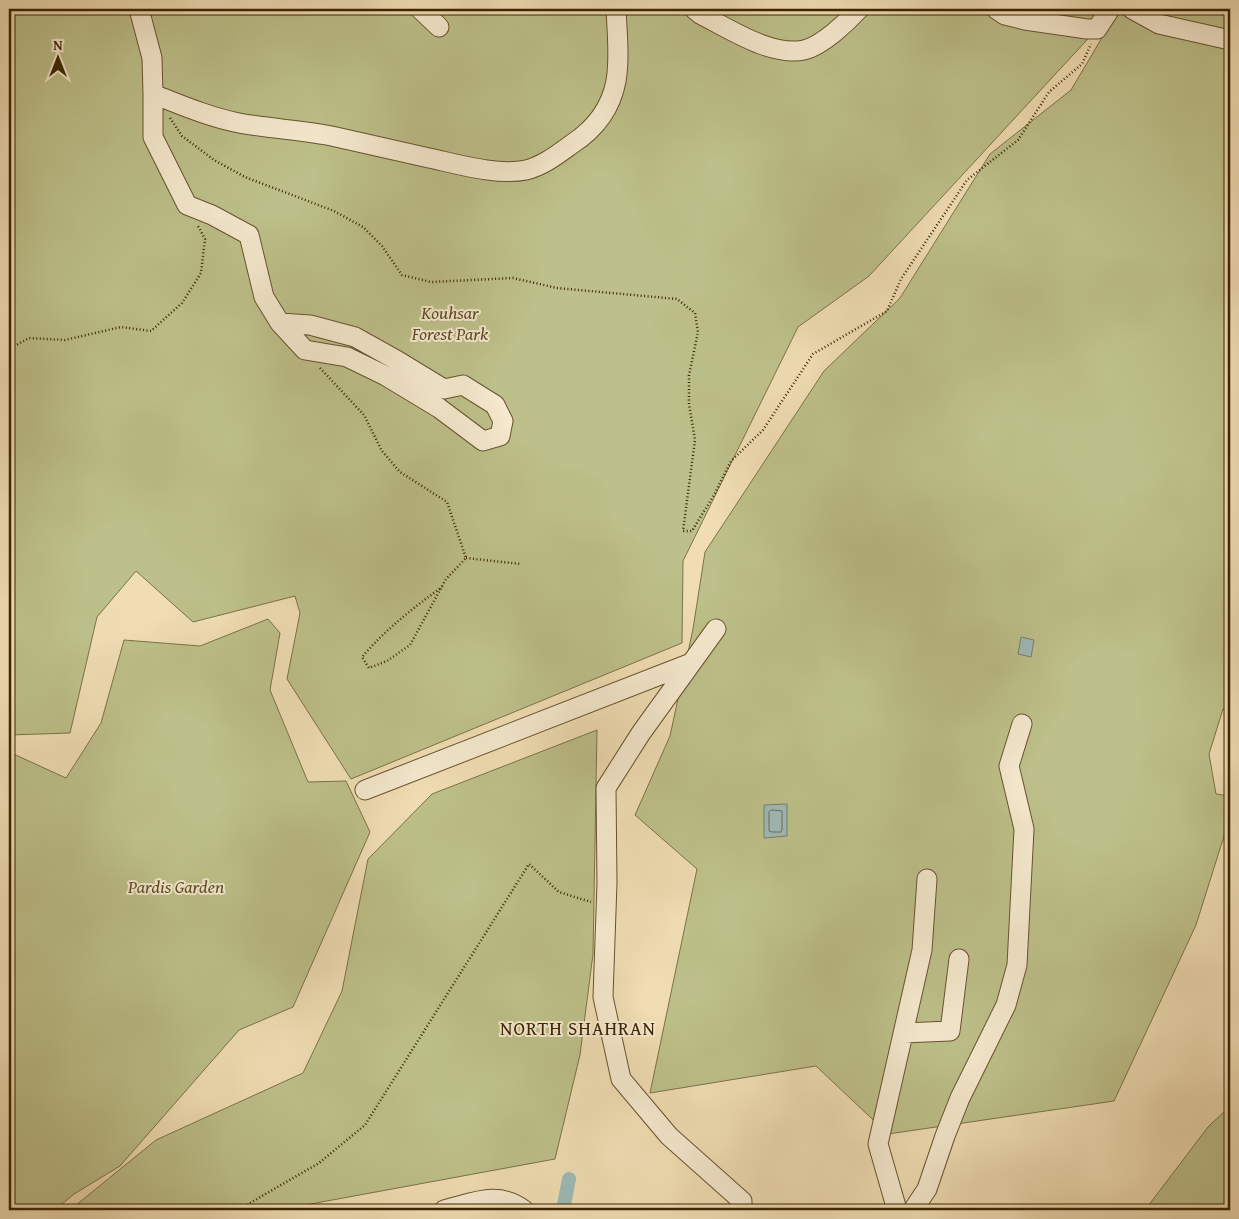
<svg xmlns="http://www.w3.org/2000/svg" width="1239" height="1219" viewBox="0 0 1239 1219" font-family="'Gentium Book Plus',serif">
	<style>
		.green { fill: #bdc08a; stroke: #7c7246 }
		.water { fill: #9ebab7; stroke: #767e6f }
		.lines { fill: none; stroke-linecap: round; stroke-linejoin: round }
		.shore { stroke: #6c6f5d; stroke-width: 1 }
		.canal { stroke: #9ebab7; stroke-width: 14 }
		.minor-casing { stroke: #68522f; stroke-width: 21 }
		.path { stroke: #3b2403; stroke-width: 2.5; stroke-dasharray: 1 2.5; stroke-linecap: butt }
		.minor { stroke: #f5e9ce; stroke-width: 19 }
		.labels { text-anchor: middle; stroke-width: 4; stroke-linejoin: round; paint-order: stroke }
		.park-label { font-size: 18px; font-style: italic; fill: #5c4b25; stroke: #f5e9ce }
		.neighbourhood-label { font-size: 19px; letter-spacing: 1px; fill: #3b2403; stroke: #f5e9ce }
	</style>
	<rect width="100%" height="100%" fill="#f0ddb3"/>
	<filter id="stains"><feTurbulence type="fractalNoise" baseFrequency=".004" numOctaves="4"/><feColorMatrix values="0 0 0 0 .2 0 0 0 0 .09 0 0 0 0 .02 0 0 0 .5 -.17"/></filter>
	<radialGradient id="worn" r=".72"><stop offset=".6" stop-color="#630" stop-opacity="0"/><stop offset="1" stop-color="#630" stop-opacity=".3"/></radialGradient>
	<path class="green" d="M9,9H1110L1097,29L869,276L798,327L683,561L682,643L351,779L287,679L300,613L295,596L193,622L136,571L97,617L70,733L9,735Z
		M1119,9H1230V713L1223,709L1209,754L1216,794L1230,796V817L1196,925L1114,1101L888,1134L816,1066L650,1093L697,869L635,815L670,736L693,629L705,552L824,371L900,298L990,154L1071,90Z
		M268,619L280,633L270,690L308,782L346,781L370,832L293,1007L239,1030L120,1166L74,1194L55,1210H9V752L66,778L101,723L124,640L200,646Z
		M597,730L593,954L580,1055L555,1159L278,1210H70L156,1140L303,1073L342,991L368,859L432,794Z
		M1230,1106V1210H1145L1208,1127Z"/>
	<path class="water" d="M1021,637L1034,640L1031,657L1018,654Z
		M787,804V836L764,838V805Z"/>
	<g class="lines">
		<path class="shore" d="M772,810L782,811V829L781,832H772L769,831V812Z"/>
		<path class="canal" d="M563,1210L569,1179"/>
		<g class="minor-casing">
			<path id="minor" d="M139,9L152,58L153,94C181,105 209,117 239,123C271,129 305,130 336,137C367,144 398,151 429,158C457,164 498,176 526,170C543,166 558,154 572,144C595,129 611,108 616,81C620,58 617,32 616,9
				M420,9L439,27
				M694,9L700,14C728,28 771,57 804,50C822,46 847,22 859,9
				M996,9L1005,15L1025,20L1087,29H1097L1110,9
				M1132,9L1159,24L1230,40
				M153,94V137L187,205L212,215L249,235L264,297L280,323L305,350L347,357L386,376L439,408L483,441L500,436L503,421L495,405L463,385L444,389L398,361L355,337L310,325L280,323
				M716,629L641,733L606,788L607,883L603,997L621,1079L669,1136L742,1201V1210
				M365,790L691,663
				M903,1033L950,1031L959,959
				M444,1210C473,1203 498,1190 524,1210
				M897,1210L878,1144L922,950L927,879
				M913,1210L927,1189L945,1136L960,1098L1006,1005L1017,965L1024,829L1009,766L1022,724"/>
		</g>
		<path class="path" d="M170,118L182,136L214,160L245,177L334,211L363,227L382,246L402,275L431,282L513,278L557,288L677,299L695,313L698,332L689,375V404L695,440L683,531H692L714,495L731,461L763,430L813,354L887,311L901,279L967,180L1018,140L1049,92L1082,64L1091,44
			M9,351L11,348L29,338L65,340L121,327L151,331L182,303L201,273L205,239L198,226
			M320,368L364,415L382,451L400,472L447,502L466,558L446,579L410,645L387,661L369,668L362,657C386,629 413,608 442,587
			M466,558L521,564
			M238,1210L319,1163L365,1125L529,864L559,892L591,902"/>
		<use href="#minor" class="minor"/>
	</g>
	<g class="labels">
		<g class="park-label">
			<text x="450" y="319">Kouhsar<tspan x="450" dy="21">Forest Park</tspan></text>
			<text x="176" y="893">Pardis Garden</text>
		</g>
		<g class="neighbourhood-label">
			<text x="578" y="1035">NORTH SHAHRAN</text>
		</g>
	</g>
	<rect width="1239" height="1219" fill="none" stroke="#f0ddb3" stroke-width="30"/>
	<rect x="10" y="10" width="1219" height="1199" fill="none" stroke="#3b2403" stroke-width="2.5"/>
	<rect x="15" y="15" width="1209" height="1189" fill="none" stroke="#3b2403"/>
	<g transform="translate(58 58)" stroke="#f5e9ce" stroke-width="4" paint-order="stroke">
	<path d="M0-4L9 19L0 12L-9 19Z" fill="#3b2403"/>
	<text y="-8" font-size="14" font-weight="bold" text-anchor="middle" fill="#3b2403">N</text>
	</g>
	<rect width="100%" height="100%" filter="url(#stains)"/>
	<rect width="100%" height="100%" fill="url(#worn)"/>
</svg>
